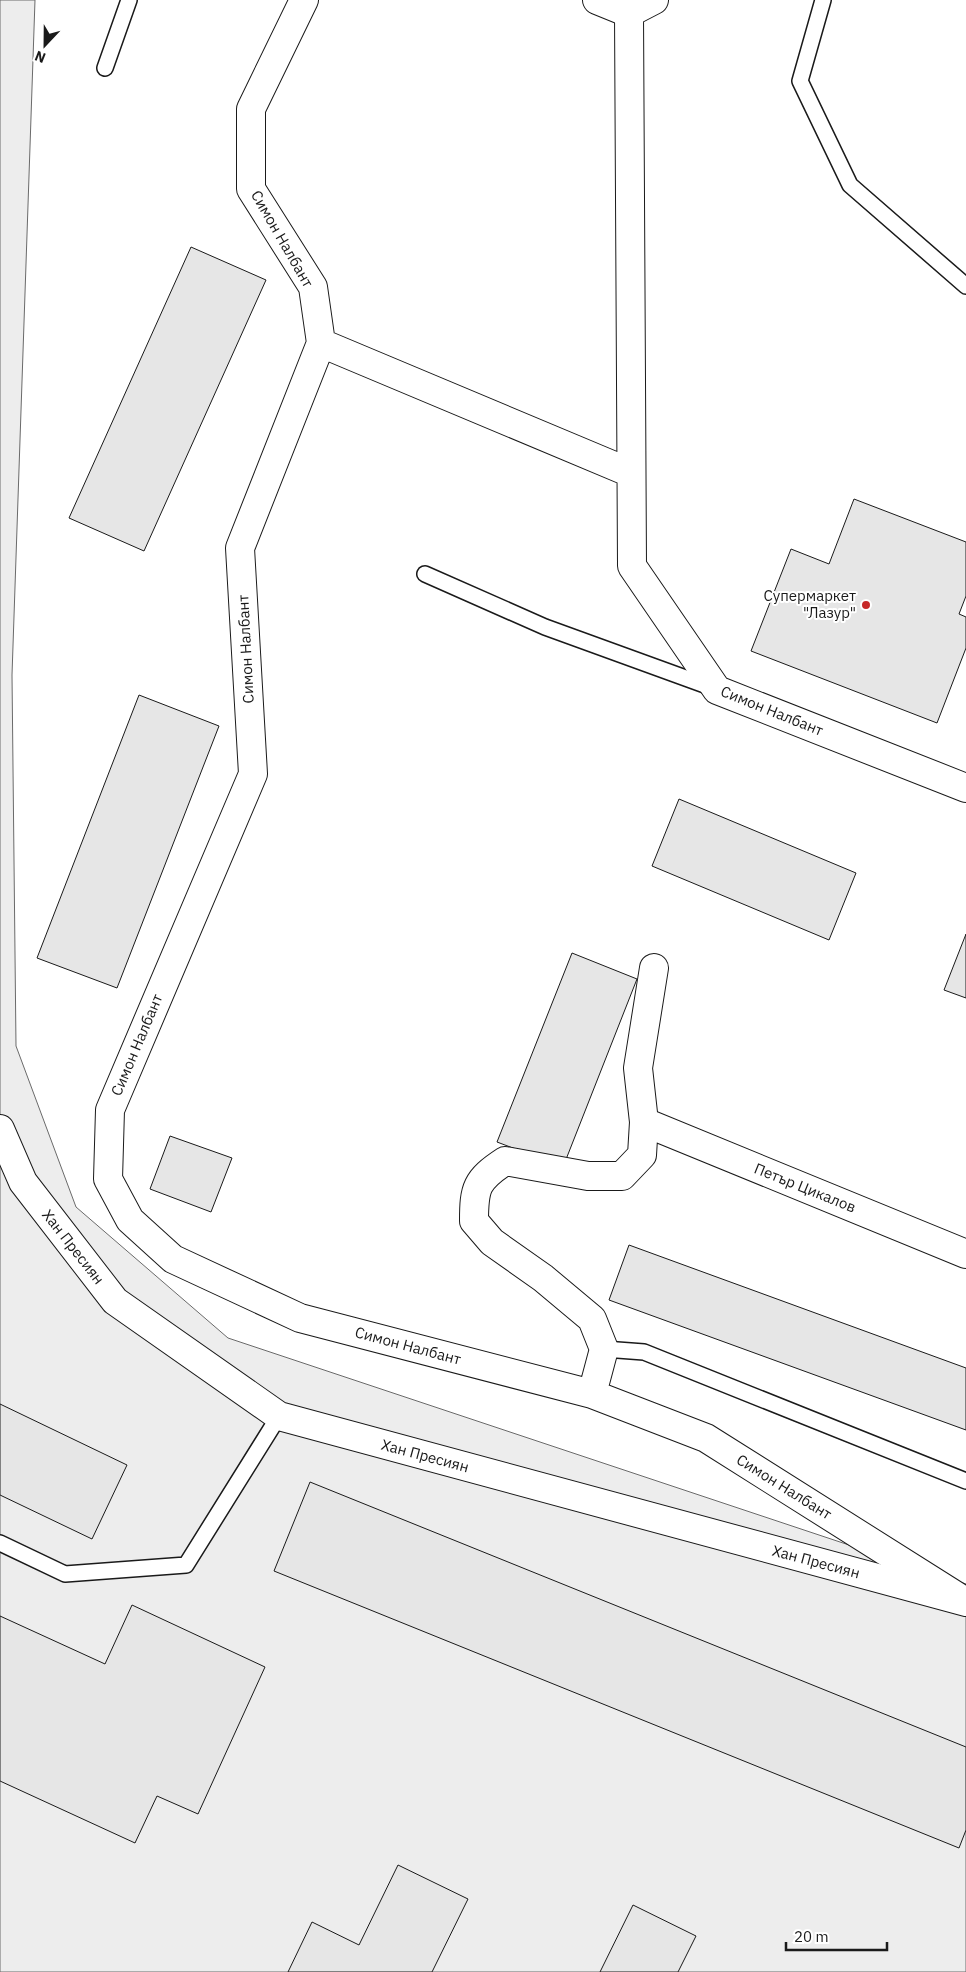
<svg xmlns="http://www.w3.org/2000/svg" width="966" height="1972" viewBox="0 0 966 1972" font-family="'IBM Plex Sans',sans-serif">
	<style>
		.built { fill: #ededed; stroke: #6a6a6a }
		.building { fill: #e6e6e6; stroke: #1a1a1a }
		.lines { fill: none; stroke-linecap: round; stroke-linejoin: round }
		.service-casing { stroke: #1a1a1a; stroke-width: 18 }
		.minor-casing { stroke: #1a1a1a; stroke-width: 30 }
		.tertiary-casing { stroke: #1a1a1a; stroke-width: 30 }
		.service { stroke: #fff; stroke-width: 15 }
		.minor { stroke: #fff; stroke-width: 28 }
		.tertiary { stroke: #fff; stroke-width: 28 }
		.poi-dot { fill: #c62828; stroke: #fff; stroke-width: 2 }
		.labels { text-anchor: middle; stroke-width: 4; stroke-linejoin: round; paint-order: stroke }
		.street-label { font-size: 15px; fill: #1a1a1a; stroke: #fff }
		.poi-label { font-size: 15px; fill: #1a1a1a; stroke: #fff; text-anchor: end }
	</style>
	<rect width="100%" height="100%" fill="#fff"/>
	<path class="built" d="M0,0H35L12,675L16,1046L76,1207L228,1338L966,1584V1972H0Z"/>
	<path class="building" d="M191,247L266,280L144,551L69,518Z
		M854,499L966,542V596L959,614L966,617V648L937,723L751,651L791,549L829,564Z
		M139,695L219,726L117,988L37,958Z
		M679,799L856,873L829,940L652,866Z
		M966,934V998L944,990Z
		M572,953L637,979L563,1167L497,1142Z
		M170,1136L232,1158L211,1212L150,1189Z
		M629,1245L966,1368V1430L609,1300Z
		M0,1404L127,1465L92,1539L0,1495Z
		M310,1482L966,1747V1830L959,1848L274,1571Z
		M132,1605L265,1667L198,1814L157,1796L135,1843L0,1781V1616L105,1664Z
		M398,1865L468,1899L432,1972H288L312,1922L359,1945Z
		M633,1905L696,1936L678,1972H600Z"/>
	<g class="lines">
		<g class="service-casing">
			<path id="service" d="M823,0L800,81L850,185L966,286
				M105,68L129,0
				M425,574L545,627L713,688
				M604,1349L644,1352L966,1481
				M0,1543L65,1574L186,1565L279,1416"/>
		</g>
		<g class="minor-casing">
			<path id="minor" d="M304,0L251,109V189L313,287L321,343L240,548L253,774L110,1110L108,1179L130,1220L173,1259L300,1318L592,1394L706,1438L958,1597
				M597,0L629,13
				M629,13L632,566L717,690L966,788
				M629,13L654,0
				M321,343L631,473
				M644,1122L966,1254
				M592,1394L604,1349L592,1319L543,1278L492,1242L474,1221C474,1188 476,1180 505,1161L588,1176H622L642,1155L644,1122L638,1068L654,968"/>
		</g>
		<g class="tertiary-casing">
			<path id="tertiary" d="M0,1129L23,1182L115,1301L279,1416L966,1602"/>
		</g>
		<use href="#service" class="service"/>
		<use href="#minor" class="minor"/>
		<use href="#tertiary" class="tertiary"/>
	</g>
	<circle class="poi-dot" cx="866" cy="605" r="5"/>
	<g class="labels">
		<g class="street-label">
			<text transform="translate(282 239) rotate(60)" y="5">Симон Налбант</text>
			<text transform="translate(246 649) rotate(-93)" y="5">Симон Налбант</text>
			<text transform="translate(772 711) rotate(22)" y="5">Симон Налбант</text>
			<text transform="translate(137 1045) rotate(-67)" y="5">Симон Налбант</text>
			<text transform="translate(805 1188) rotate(22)" y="5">Петър Цикалов</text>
			<text transform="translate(73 1247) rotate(52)" y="5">Хан Пресиян</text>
			<text transform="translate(408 1346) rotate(15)" y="5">Симон Налбант</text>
			<text transform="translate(425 1456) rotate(15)" y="5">Хан Пресиян</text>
			<text transform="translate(784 1487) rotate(32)" y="5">Симон Налбант</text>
			<text transform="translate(816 1562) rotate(15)" y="5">Хан Пресиян</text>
		</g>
		<g class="poi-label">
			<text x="856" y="601">Супермаркет<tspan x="856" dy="17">"Лазур"</tspan></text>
		</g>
	</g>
	<g transform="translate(45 45) rotate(202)" stroke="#ffffff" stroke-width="4" paint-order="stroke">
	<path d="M0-4L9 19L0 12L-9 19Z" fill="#1a1a1a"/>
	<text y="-8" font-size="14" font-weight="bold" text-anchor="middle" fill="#1a1a1a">N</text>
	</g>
	<path d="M786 1942v8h101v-8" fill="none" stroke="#1a1a1a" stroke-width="2.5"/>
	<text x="794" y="1942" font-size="15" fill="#1a1a1a" stroke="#ffffff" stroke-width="4" paint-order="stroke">20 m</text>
</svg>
